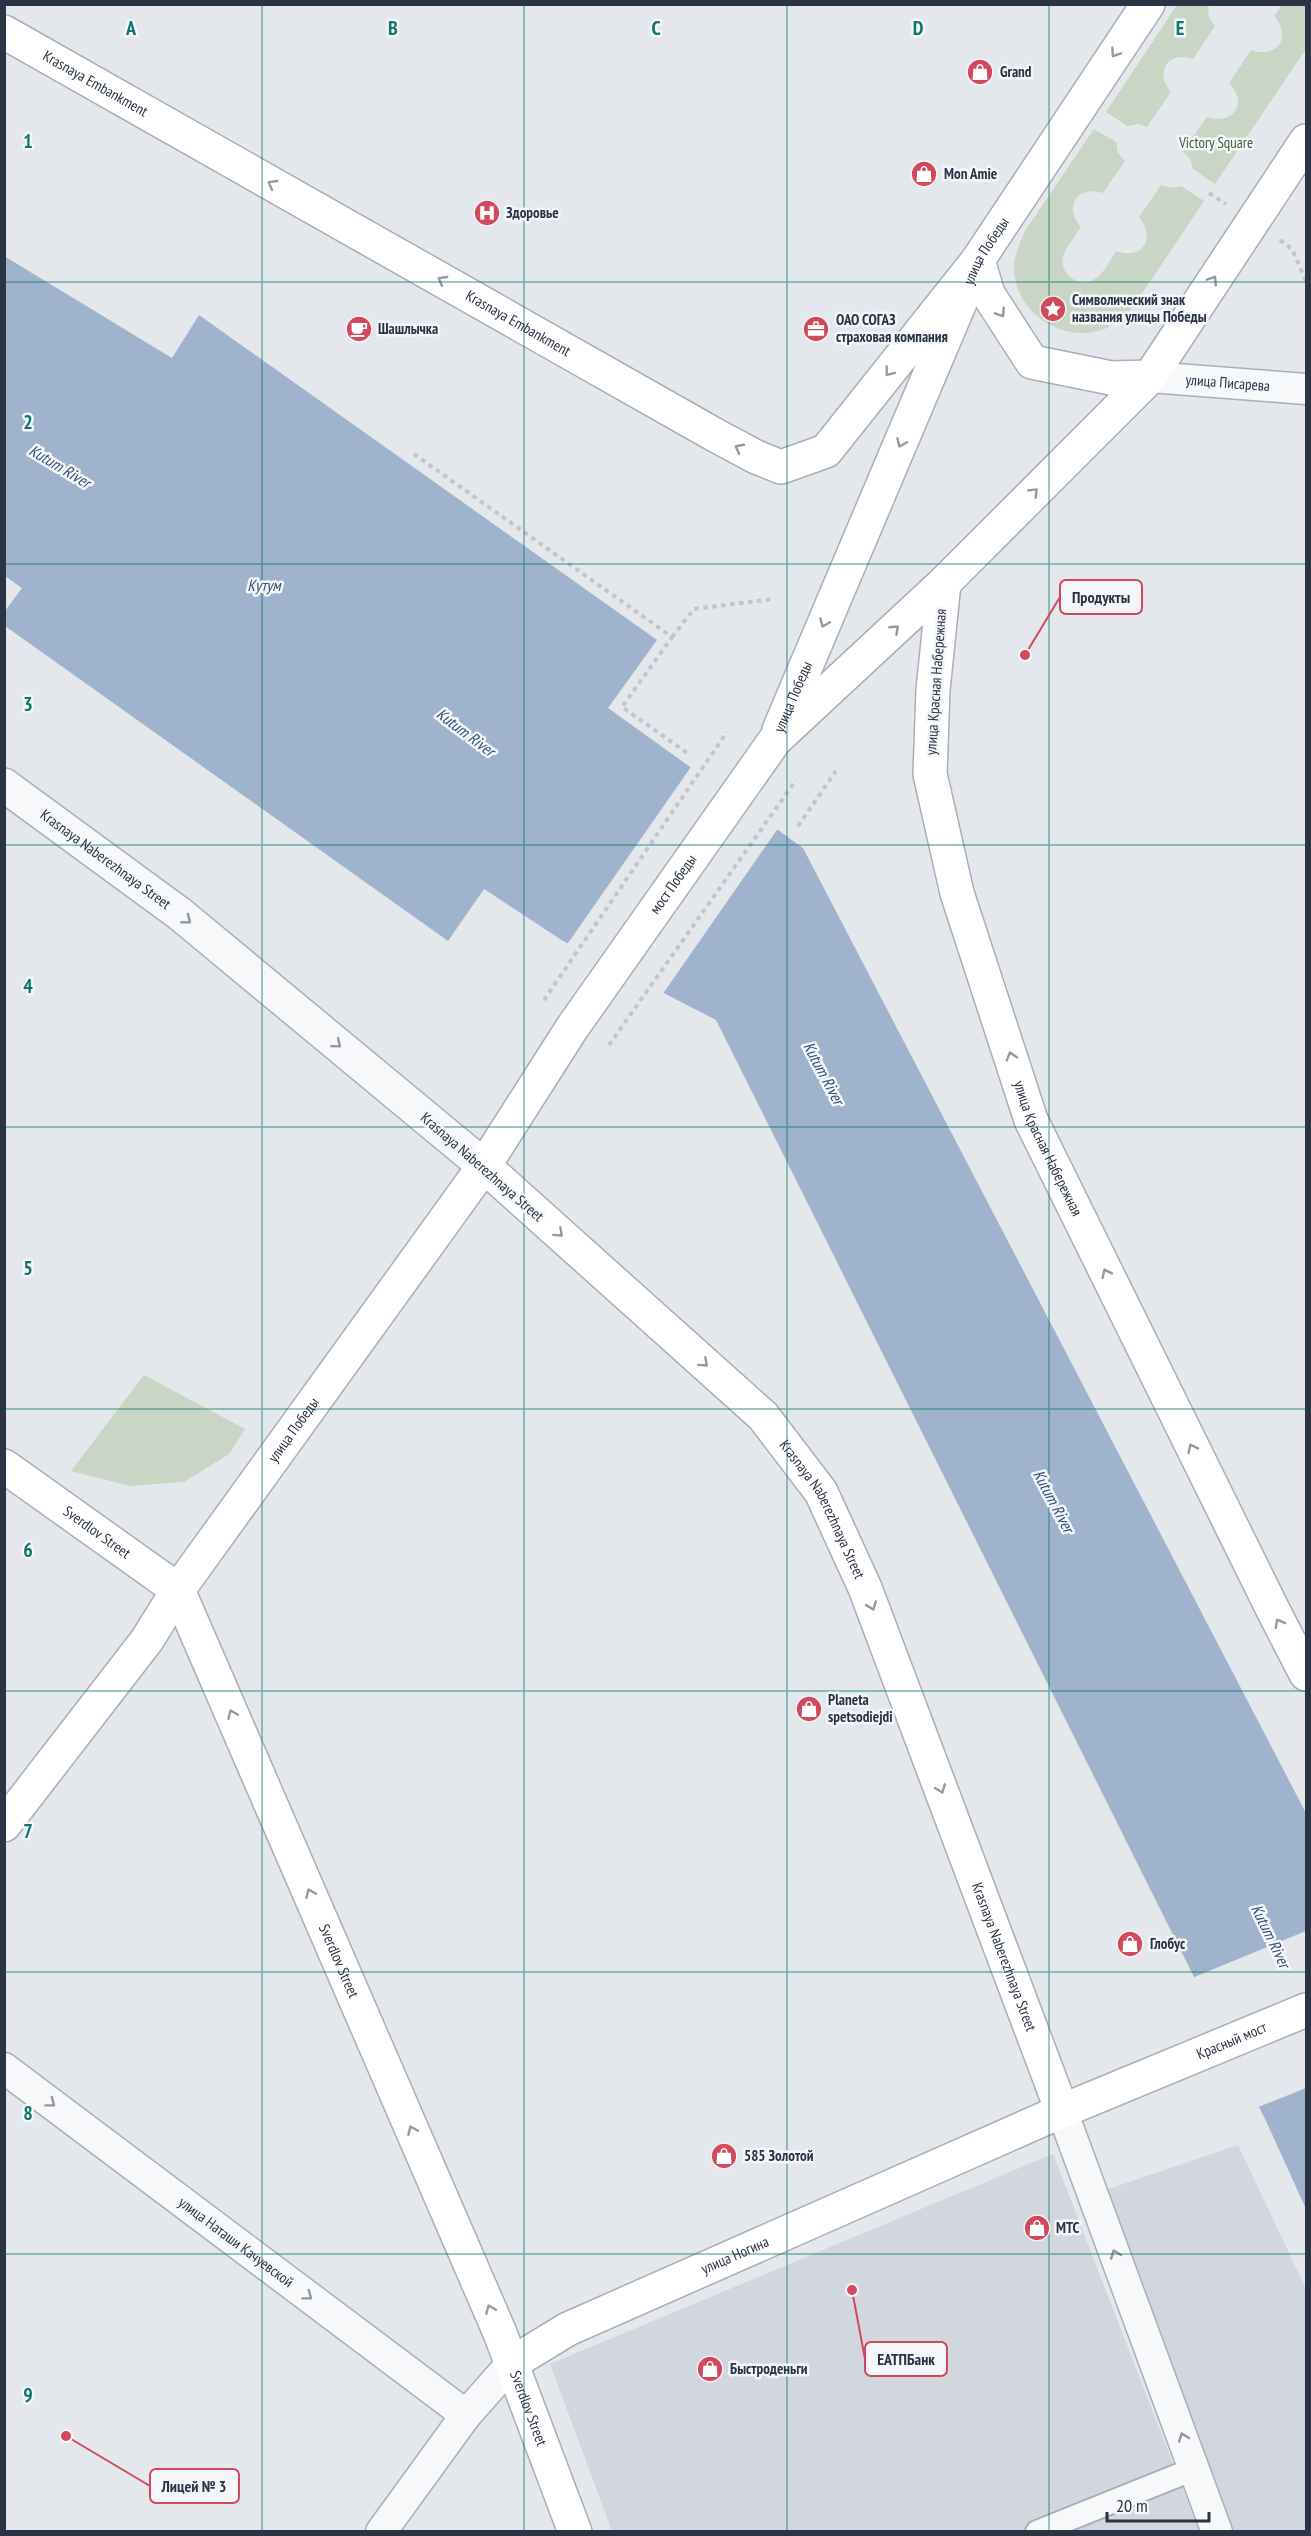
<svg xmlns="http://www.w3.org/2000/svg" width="1311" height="2536" viewBox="0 0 1311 2536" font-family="'PT Sans Narrow',sans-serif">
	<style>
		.built { fill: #d2d6de }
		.green { fill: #c9d6c5 }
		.water { fill: #9fb4cc }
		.pier { fill: #e4e7ec }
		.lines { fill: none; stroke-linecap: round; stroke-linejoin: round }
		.pedestrian-casing { stroke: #a9aeb7; stroke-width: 26 }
		.minor-casing { stroke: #a9aeb7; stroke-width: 33 }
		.tertiary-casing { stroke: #a9aeb7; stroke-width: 36 }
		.secondary-casing { stroke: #a9aeb7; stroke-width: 36 }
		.path { stroke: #c2c5cb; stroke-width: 4; stroke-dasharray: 4.5 4.5; stroke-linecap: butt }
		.pedestrian { stroke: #f7f8fa; stroke-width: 22 }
		.minor { stroke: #f7f8fa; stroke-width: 30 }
		.tertiary { stroke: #f7f8fa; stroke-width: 33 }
		.secondary { stroke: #fff; stroke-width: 33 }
		.oneway { stroke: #959aa2 }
		.oneway2 { stroke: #9196a0 }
		.grid { fill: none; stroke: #0f766e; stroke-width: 1.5; stroke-opacity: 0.55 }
		.labels { text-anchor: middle; stroke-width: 5; stroke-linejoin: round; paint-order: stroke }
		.poi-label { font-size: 15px; font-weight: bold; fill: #2b3445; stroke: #f4f6f9; text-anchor: start }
		.street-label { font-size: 15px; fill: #2b3445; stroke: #f4f6f9 }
		.park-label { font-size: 15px; fill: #3f6138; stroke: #f4f6f9 }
		.water-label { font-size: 16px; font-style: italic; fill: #34527a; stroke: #f4f6f9 }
		.grid-label { font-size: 20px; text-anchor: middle; font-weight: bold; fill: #0f766e; stroke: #f4f6f9; stroke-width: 5; stroke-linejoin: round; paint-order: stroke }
		.leader { fill: none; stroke: #d1495b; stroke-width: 2 }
		.callout-dot { fill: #d1495b; stroke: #f4f6f9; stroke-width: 2 }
		.callout { fill: #f4f6f9; stroke: #d1495b; stroke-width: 2 }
		.callout-label { font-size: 16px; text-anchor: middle; font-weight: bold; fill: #2b3445 }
	</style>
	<rect width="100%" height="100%" fill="#e4e7ec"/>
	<path class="built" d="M1238,2145L1306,2289V2531H1231L1100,2192Z
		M1053,2154L1199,2531H612L550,2364Z"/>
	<path class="green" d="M1177,5H1208L1209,18L1215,26L1193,59C1168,50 1154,72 1171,92L1147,127L1138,124L1127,126L1106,112Z
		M1282,5H1306V49L1215,184L1193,169L1190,159L1183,151L1207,117C1233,126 1249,103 1229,83L1251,50C1278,59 1292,37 1274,16Z
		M1094,129L1116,142L1118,153L1125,161L1103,193C1077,185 1063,206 1081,227C1075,236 1067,246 1063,256C1059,273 1077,288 1093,280C1103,276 1110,260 1116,251C1143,261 1156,238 1139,217L1161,185L1171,188L1181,186L1204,201L1135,304C1127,314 1119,322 1107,328C1064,346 1013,313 1014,266C1015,253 1020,242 1025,231Z
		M144,1375L245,1429L229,1454L184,1482L130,1486L71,1471Z"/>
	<path class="water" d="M4,256L172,358L199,315L657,640L608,708L803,848L1306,1813V2209L1266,2121L716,1020L563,941L484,889L448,941L5,626V611L22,588L5,576Z"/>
	<path class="pier" d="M693,764L779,827L662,995L566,946Z
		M1306,1931V2088L1256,2108L1192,1978Z"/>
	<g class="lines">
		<g class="pedestrian-casing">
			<path id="pedestrian" d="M1037,2532L1194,2469"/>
		</g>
		<g class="minor-casing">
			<g id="minor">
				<path id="s1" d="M1150,377L1306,389"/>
				<path id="s2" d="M4,2068L466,2415"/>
				<path d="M1062,2111L1217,2532"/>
				<path d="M381,2532L466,2415L512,2363"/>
			</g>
		</g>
		<g class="tertiary-casing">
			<g id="tertiary">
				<path id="s3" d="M4,785L180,914L484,1166"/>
			</g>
		</g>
		<g class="secondary-casing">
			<g id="secondary">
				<path id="s4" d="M4,32L715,435L756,457L781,467L826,451L978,260"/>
				<path d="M978,260L988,294L1032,362L1111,378L1150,377"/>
				<path id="s5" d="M944,583L933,690L930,774L957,893L1031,1120L1274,1612L1306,1674"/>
				<path id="s6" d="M779,730L978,260L1148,4"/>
				<path id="s7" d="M484,1166L763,1416L821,1492L865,1588L1062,2111"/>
				<path id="s8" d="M4,1466L178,1590L500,2333L575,2532"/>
				<path id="s9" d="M4,1825L147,1640L178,1590L484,1166L572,1028L775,740L944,583L1150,377L1306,141"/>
				<path id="s10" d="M512,2363L568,2329L1062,2111L1306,2010"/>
			</g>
		</g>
		<path class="path" d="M1209,193L1226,204
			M1280,240L1292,249L1306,281
			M414,454L672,637L622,707L690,755
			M672,637L694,609L773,599
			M798,826L836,771
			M544,1000L727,732
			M609,1045L796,780"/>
		<use href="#pedestrian" class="pedestrian"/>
		<use href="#minor" class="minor"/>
		<use href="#tertiary" class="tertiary"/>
		<use href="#secondary" class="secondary"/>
	</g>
	<defs><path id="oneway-chevron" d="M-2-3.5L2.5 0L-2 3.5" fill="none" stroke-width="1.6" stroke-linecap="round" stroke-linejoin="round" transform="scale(1.5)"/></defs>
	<g class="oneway">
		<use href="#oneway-chevron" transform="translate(1115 53) rotate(124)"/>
		<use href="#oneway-chevron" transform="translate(272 184) rotate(-150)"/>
		<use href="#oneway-chevron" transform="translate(442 280) rotate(-150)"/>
		<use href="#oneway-chevron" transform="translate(1213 280) rotate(-57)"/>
		<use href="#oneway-chevron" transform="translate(1001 313) rotate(57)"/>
		<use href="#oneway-chevron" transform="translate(889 372) rotate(128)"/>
		<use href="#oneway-chevron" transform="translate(901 443) rotate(113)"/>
		<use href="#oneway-chevron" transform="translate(739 448) rotate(-152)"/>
		<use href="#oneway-chevron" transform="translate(1034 492) rotate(-45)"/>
		<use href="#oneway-chevron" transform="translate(824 623) rotate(113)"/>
		<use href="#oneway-chevron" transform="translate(895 629) rotate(-43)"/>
		<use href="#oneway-chevron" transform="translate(1011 1056) rotate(-107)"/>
		<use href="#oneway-chevron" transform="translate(559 1233) rotate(42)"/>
		<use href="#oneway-chevron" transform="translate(1106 1273) rotate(-116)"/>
		<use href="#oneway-chevron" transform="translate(704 1363) rotate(42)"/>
		<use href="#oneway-chevron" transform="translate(1192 1448) rotate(-116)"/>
		<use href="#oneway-chevron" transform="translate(872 1606) rotate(69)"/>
		<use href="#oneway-chevron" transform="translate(1279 1623) rotate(-118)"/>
		<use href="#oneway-chevron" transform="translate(232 1714) rotate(-113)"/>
		<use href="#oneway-chevron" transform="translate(941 1789) rotate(69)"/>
		<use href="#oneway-chevron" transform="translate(310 1893) rotate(-113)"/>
		<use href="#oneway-chevron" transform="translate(412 2130) rotate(-113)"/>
		<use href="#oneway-chevron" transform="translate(490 2309) rotate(-113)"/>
	</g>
	<g class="oneway2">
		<use href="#oneway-chevron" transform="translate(187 920) rotate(39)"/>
		<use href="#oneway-chevron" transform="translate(337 1044) rotate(40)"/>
		<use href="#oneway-chevron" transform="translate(51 2103) rotate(37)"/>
		<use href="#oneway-chevron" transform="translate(1115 2254) rotate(-110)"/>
		<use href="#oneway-chevron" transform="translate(308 2296) rotate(37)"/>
		<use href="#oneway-chevron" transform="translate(1183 2437) rotate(-110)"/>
	</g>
	<path class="grid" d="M262,4V2532M524,4V2532M787,4V2532M1049,4V2532M4,282H1306M4,564H1306M4,845H1306M4,1127H1306M4,1409H1306M4,1691H1306M4,1972H1306M4,2254H1306"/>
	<defs>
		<g id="shop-disc" transform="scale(1.35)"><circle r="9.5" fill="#d1495b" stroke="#f4f6f9"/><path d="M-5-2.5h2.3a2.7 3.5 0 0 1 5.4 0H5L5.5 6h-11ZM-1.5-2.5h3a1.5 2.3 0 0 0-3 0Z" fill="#fff"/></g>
		<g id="hospital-disc" transform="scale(1.35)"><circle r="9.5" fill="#d1495b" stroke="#f4f6f9"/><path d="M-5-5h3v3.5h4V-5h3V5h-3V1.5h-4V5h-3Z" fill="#fff"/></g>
		<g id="sight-disc" transform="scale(1.35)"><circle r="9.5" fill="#d1495b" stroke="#f4f6f9"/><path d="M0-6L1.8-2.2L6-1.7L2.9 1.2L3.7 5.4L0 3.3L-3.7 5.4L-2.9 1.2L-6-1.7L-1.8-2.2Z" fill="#fff"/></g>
		<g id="cafe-disc" transform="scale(1.35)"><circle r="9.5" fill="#d1495b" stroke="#f4f6f9"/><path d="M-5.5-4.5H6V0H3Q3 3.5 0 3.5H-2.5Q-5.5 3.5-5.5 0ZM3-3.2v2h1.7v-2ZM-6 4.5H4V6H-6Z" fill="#fff"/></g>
		<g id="office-disc" transform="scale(1.35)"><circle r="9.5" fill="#d1495b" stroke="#f4f6f9"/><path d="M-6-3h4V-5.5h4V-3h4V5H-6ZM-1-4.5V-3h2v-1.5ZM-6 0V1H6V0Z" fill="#fff"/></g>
	</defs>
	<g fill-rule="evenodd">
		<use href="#shop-disc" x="980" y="72"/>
		<use href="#shop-disc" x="924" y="174"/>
		<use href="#hospital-disc" x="487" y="213"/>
		<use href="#sight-disc" x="1053" y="309"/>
		<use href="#cafe-disc" x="359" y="329"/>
		<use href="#office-disc" x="816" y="329"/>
		<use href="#shop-disc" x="809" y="1709"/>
		<use href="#shop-disc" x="1130" y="1944"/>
		<use href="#shop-disc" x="724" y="2156"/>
		<use href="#shop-disc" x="1037" y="2228"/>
		<use href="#shop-disc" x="710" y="2369"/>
	</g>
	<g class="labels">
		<g class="poi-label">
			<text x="1000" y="77">Grand</text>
			<text x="944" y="179">Mon Amie</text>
			<text x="506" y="218">Здоровье</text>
			<text x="1072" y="305">Символический знак<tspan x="1072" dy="17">названия улицы Победы</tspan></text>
			<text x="836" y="325">ОАО СОГАЗ<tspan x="836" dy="17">страховая компания</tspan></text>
			<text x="378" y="334">Шашлычка</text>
			<text x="828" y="1705">Planeta<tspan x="828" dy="17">spetsodiejdi</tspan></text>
			<text x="1150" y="1949">Глобус</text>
			<text x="744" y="2161">585 Золотой</text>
			<text x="1056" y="2233">МТС</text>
			<text x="730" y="2374">Быстроденьги</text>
		</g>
		<g class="street-label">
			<text dy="5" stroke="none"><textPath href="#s4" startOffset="105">Krasnaya Embankment</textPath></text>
			<text dy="5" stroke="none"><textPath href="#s6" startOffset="522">улица Победы</textPath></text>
			<text dy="5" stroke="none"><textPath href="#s4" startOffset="591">Krasnaya Embankment</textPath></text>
			<text dy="5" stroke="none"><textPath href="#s1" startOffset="78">улица Писарева</textPath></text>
			<text transform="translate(936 682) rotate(-86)" y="5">улица Красная Набережная</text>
			<text dy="5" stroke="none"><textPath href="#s6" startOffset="36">улица Победы</textPath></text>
			<text dy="5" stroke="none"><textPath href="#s3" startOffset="126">Krasnaya Naberezhnaya Street</textPath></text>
			<text dy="5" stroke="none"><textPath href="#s9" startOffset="1155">мост Победы</textPath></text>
			<text dy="5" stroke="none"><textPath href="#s5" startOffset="585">улица Красная Набережная</textPath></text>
			<text transform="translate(482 1167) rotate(41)" y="5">Krasnaya Naberezhnaya Street</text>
			<text dy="5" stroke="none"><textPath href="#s9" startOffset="490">улица Победы</textPath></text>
			<text dy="5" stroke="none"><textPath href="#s7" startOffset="486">Krasnaya Naberezhnaya Street</textPath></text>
			<text dy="5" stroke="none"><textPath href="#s8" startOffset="114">Sverdlov Street</textPath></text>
			<text dy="5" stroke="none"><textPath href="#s7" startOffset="970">Krasnaya Naberezhnaya Street</textPath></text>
			<text dy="5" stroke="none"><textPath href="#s8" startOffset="618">Sverdlov Street</textPath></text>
			<text dy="5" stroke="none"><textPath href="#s10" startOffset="789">Красный мост</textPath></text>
			<text dy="5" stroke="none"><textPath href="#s2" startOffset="290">улица Наташи Качуевской</textPath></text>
			<text dy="5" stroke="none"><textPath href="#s10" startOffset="248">улица Ногина</textPath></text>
			<text dy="5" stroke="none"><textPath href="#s8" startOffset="1104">Sverdlov Street</textPath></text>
		</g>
		<g class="park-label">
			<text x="1216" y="148">Victory Square</text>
		</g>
		<g class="water-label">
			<text transform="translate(60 466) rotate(31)" y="6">Kutum River</text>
			<text x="264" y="591">Кутум</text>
			<text transform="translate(466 732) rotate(37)" y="6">Kutum River</text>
			<text transform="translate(824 1073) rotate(62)" y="6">Kutum River</text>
			<text transform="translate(1054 1501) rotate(62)" y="6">Kutum River</text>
			<text transform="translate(1271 1936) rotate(64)" y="6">Kutum River</text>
		</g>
	</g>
	<g class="grid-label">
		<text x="131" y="35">A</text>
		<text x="393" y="35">B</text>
		<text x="656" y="35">C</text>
		<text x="918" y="35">D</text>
		<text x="1180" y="35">E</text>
		<text x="28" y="148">1</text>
		<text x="28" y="429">2</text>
		<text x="28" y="711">3</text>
		<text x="28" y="993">4</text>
		<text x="28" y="1275">5</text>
		<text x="28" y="1557">6</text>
		<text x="28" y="1838">7</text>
		<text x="28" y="2120">8</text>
		<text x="28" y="2402">9</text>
	</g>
	<path class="leader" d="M1025 655L1060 597M852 2290L865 2359M66 2436L150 2486"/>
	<g class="callout-dot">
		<circle cx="1025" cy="655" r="6"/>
		<circle cx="852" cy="2290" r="6"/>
		<circle cx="66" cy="2436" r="6"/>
	</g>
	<g class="callout">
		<rect x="1060" y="580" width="82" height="34" rx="6"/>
		<rect x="865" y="2342" width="82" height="34" rx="6"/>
		<rect x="150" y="2469" width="89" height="34" rx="6"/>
	</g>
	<g class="callout-label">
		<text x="1101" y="603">Продукты</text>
		<text x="906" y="2365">ЕАТПБанк</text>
		<text x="194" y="2492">Лицей № 3</text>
	</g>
	<rect width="1311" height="2536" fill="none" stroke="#2b3445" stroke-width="12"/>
	<path d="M1107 2512v9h102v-9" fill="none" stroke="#2b3445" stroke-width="3"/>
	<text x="1116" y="2512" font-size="18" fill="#2b3445" stroke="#f4f6f9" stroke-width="4.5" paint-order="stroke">20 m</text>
</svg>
